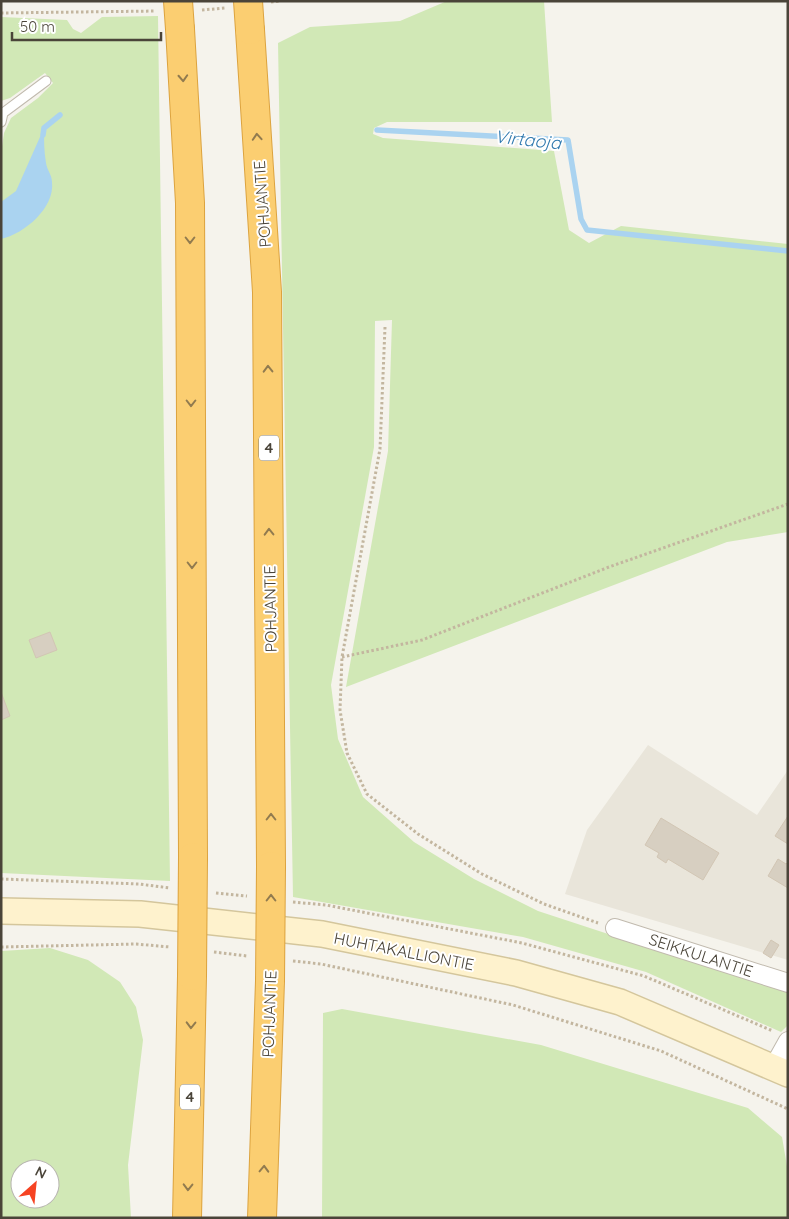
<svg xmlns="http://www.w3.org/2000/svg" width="789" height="1219" viewBox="0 0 789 1219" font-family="Quicksand,sans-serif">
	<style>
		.residential { fill: #e9e5da }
		.green { fill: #d1e8b6; fill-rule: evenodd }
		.water { fill: #aad3f0 }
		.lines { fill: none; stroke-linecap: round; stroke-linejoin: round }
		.stream { stroke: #aad3f0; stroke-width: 5.5 }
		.building { fill: #d7cfc1; stroke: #d2c6b4 }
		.lane-casing { stroke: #c1baae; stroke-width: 11 }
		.street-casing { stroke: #c1baae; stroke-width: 20 }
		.secondary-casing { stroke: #d4c69c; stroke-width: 28 }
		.highway-casing { stroke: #dca33f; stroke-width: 30 }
		.path { stroke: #c3b69f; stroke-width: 3; stroke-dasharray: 2.5 2.5; stroke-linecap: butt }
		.lane { stroke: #fff; stroke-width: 9 }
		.street { stroke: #fff; stroke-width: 18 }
		.secondary { stroke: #fef2cd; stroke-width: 25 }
		.highway { stroke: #fbce71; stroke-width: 28 }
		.highway-bridge-casing { stroke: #dca33f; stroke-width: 30; stroke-linecap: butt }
		.highway-bridge { stroke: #fbce71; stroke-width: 28 }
		.oneway { stroke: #917b4f }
		.labels { text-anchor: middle; stroke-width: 4; stroke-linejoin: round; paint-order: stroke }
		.shield { fill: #fff; stroke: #807c74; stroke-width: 1 }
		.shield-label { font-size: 15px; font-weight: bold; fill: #4a4439 }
		.street-label { font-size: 16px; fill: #4a4439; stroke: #fff }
		.water-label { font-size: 18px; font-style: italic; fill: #3079ae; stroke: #fff }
	</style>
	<rect width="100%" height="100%" fill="#f5f3ec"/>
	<path class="residential" d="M648,745L757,815L788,770V960L565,894L587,830Z"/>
	<path class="green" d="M447,1H544L552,122H387L374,128L373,134L383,138L554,151L569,230L589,243L621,226L788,244V532L727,542L346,687L388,451L392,320L375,321L374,447L331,685L338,739L363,797L414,842L474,879L538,911L715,969L781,987L788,994V1025L781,1032L646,972L523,937L293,897L278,43L310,27L400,21Z
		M158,16L170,881L1,873V153L4,133L11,118L38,98L53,83L45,73L10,98L1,101V17L67,20L73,29L81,33L102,17Z
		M50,948L88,960L120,982L136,1007L143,1040L128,1165L131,1218H1V951ZM20,1169H50V1199H20Z
		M342,1009L541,1045L748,1108L782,1137L788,1172V1218H322L323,1013Z"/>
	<path class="water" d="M44,128C44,140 44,152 46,163C47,170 52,175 52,182C55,208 24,234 1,239V202L16,191Z"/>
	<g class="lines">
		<path class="stream" d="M377,130L568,140L581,219L587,230L788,251
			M43,135L44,128L60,115"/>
	</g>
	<path class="building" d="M50,632L57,650L36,658L29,640Z
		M1,692L10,716L1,720Z
		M788,816V844L775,836Z
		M661,818L719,853L703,880L668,859L666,863L657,857L659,853L645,845Z
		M778,859L786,864L788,862V888L768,876Z
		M771,940L779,945L771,958L763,953Z"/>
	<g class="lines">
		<g class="lane-casing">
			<path id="lane" d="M1,122L3,113L46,81"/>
		</g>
		<g class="street-casing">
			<path id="street" d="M615,928L788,983
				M774,1066L788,1041"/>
		</g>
		<g class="secondary-casing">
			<path id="secondary" d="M1,911L140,914L322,934L516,973L620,1002L788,1074"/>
		</g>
		<g class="highway-casing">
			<path id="highway" d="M180,29L190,203L193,857
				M250,30L267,292L271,866
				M187,1218L192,976
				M262,1218L270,981"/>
		</g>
		<path class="path" d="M271,2L280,1
			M202,10L225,8
			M1,13L156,11
			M385,327L380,449L342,657L340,710L347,753L367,794L418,834L482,874L544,904L598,923
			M342,657L422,640L609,567L788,504
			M1,879L139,884L170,888
			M216,893L247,896
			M293,902L326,905L522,943L644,976L773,1031
			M1,947L136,944L170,947
			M214,952L247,956
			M293,961L321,964L513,1005L661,1051L788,1109"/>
		<use href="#lane" class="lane"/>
		<use href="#street" class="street"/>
		<use href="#secondary" class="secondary"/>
		<use href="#highway" class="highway"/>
		<g class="highway-bridge-casing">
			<path id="highway-bridge" d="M178,1L180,29
				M248,1L250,30
				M192,976L193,857
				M270,981L271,866"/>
		</g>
		<use href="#highway-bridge" class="highway-bridge"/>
	</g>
	<defs><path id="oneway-chevron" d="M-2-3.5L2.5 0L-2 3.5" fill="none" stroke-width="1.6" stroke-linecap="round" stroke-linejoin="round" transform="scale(1.25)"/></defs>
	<g class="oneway">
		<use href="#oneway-chevron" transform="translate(183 78) rotate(87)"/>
		<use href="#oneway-chevron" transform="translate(257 137) rotate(-94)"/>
		<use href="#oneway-chevron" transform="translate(190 240) rotate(90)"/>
		<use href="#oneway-chevron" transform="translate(268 369) rotate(-91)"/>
		<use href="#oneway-chevron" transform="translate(191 403) rotate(90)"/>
		<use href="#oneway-chevron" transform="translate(269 532) rotate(-91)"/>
		<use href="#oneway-chevron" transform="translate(192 565) rotate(90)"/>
		<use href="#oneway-chevron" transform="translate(271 817) rotate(-90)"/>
		<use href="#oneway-chevron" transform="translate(271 898) rotate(-90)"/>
		<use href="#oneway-chevron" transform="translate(191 1025) rotate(91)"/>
		<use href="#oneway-chevron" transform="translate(264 1169) rotate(-88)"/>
		<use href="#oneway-chevron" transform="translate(188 1187) rotate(91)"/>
	</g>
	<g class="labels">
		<g class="shield">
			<rect x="259" y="435.5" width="20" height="25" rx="4"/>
			<rect x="180" y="1084.5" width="20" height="25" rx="4"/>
		</g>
		<g class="shield-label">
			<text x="269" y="453">4</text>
			<text x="190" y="1102">4</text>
		</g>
		<g class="street-label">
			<text transform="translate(262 204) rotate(-94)" y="6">POHJANTIE</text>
			<text transform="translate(270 609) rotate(-91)" y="6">POHJANTIE</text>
			<text transform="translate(404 951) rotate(11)" y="6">HUHTAKALLIONTIE</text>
			<text transform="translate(701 955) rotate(18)" y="6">SEIKKULANTIE</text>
			<text transform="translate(269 1014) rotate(-88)" y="6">POHJANTIE</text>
		</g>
		<g class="water-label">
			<text transform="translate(528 140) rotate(6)" y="6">Virtaoja</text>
		</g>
	</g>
	<rect width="789" height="1219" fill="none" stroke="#4a4439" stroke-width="5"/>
	<g transform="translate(35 1184) rotate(27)"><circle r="24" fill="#ffffff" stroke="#b7b4b0"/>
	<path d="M0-4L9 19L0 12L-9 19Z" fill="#f64322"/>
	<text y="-8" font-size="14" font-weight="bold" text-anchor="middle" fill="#4a4439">N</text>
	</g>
	<path d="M12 32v8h149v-8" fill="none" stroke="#4a4439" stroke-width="2.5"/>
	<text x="20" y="32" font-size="15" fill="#4a4439" stroke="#ffffff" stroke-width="4" paint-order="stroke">50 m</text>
</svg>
